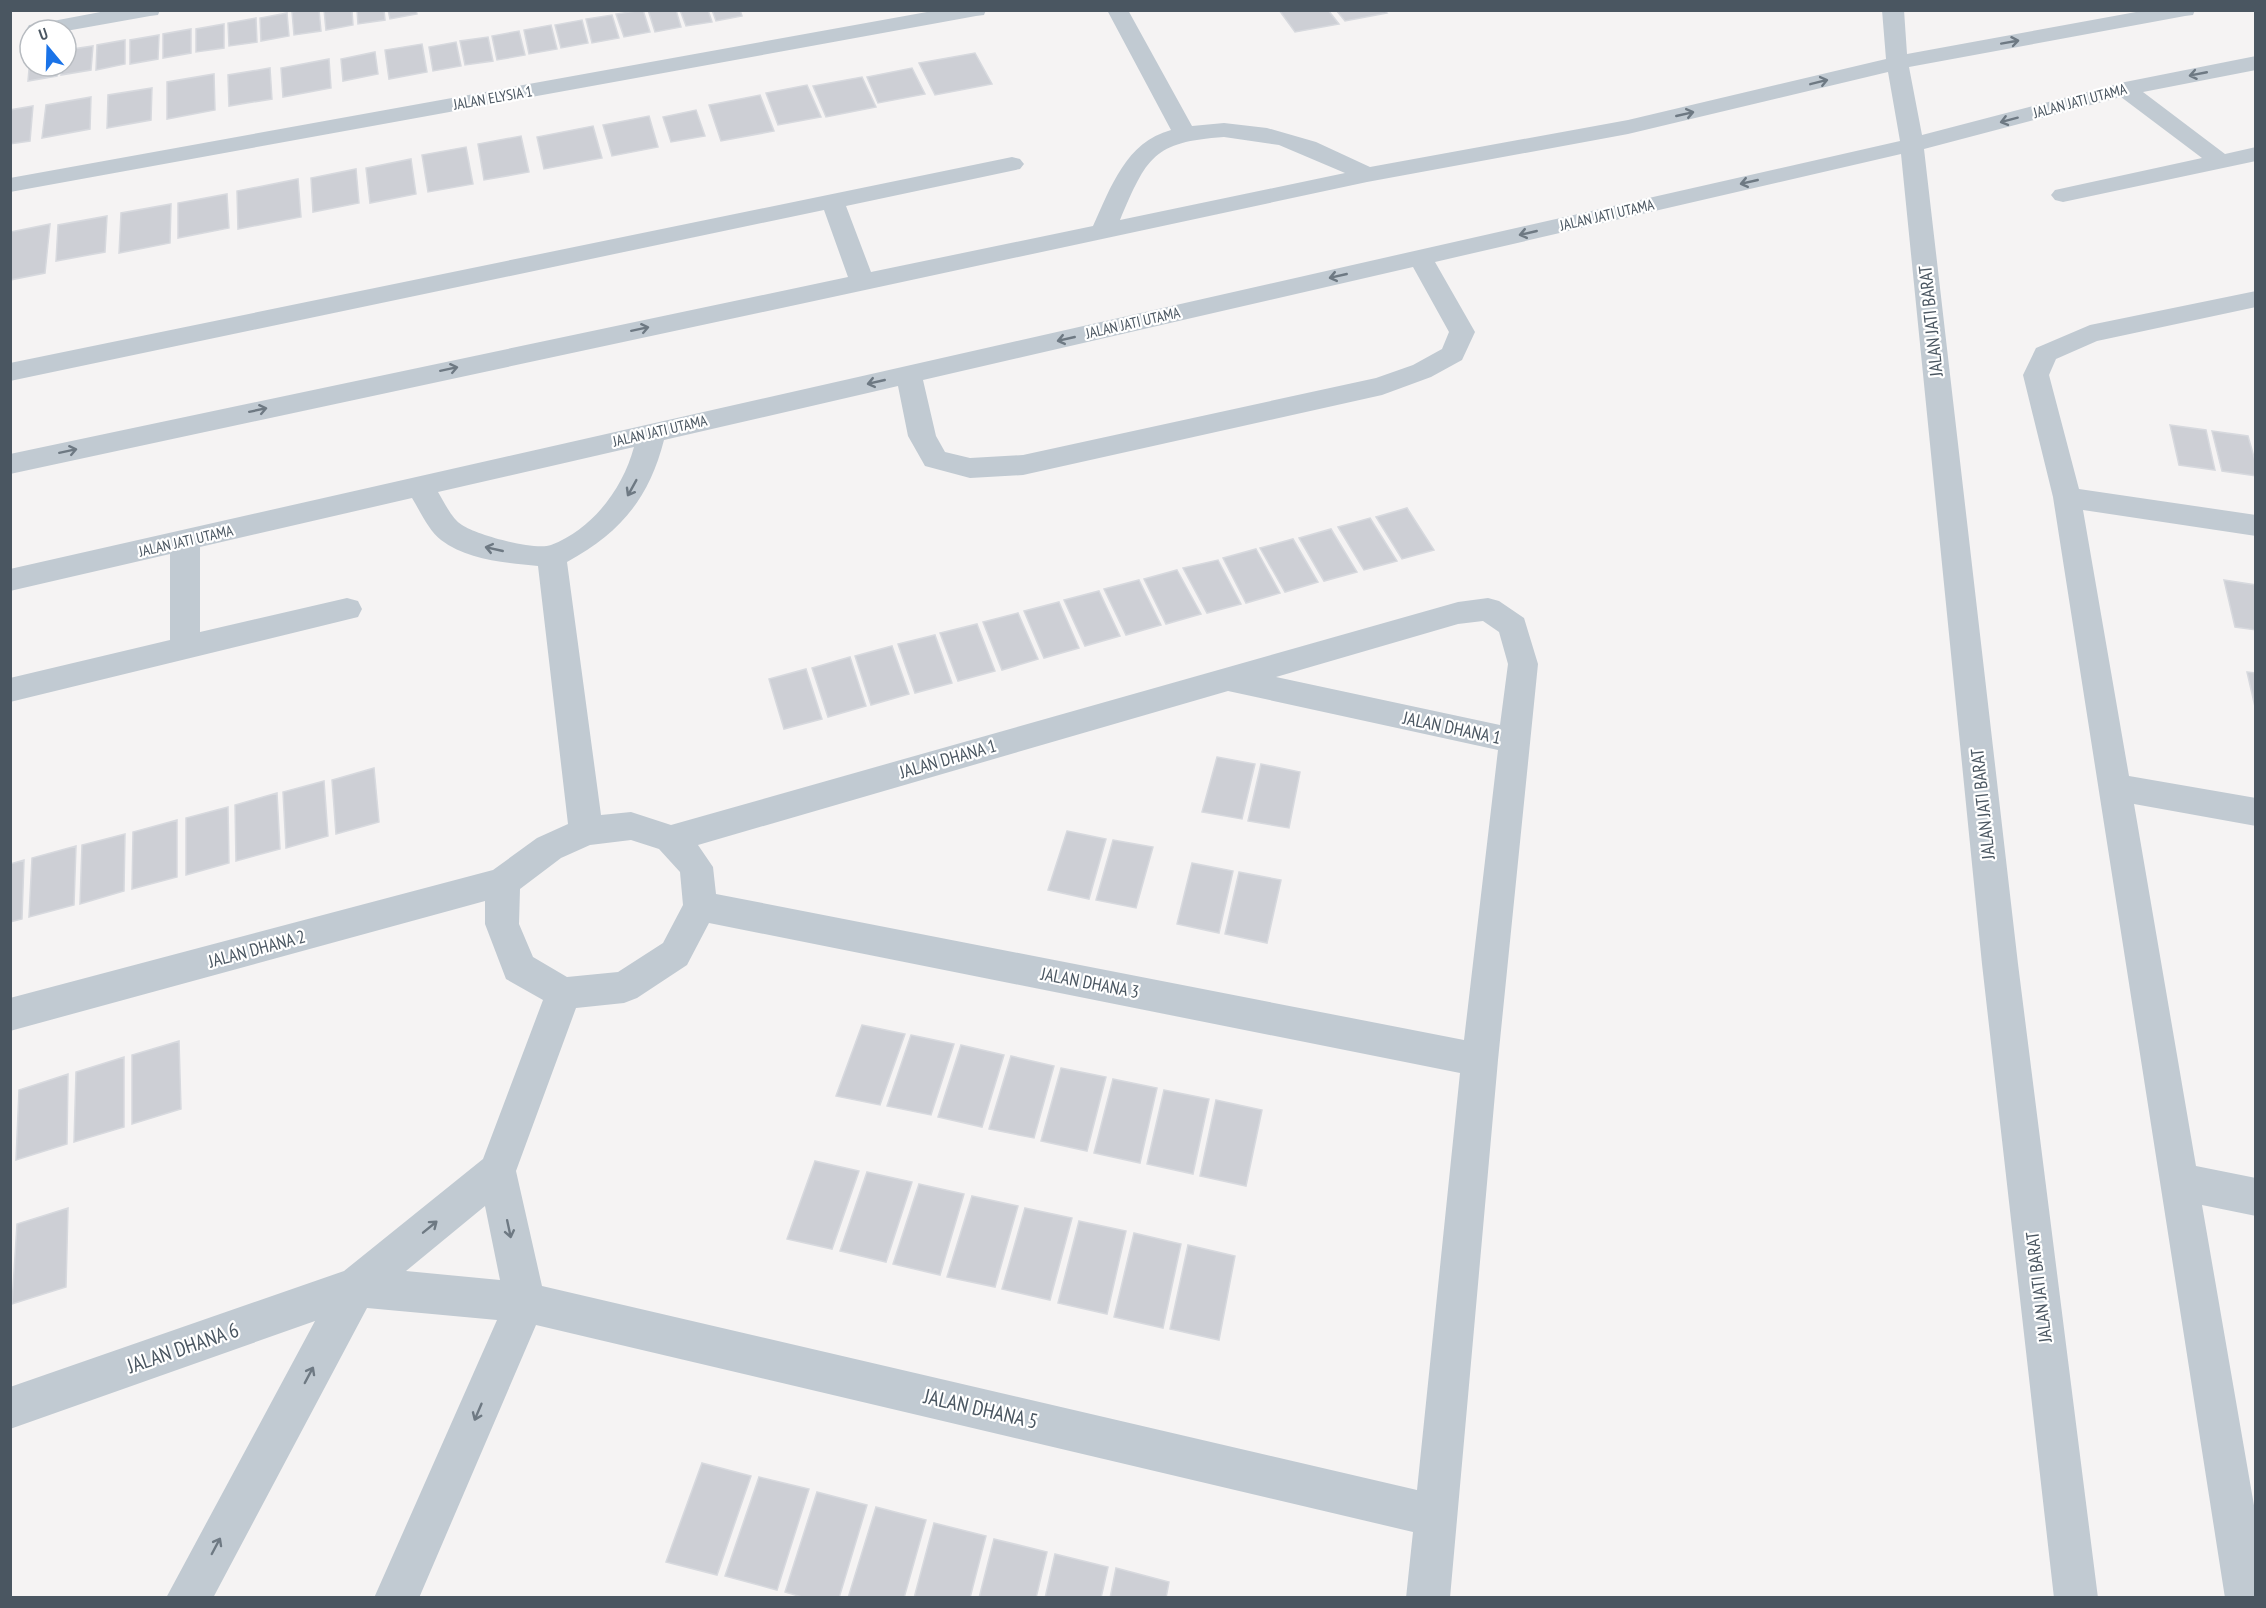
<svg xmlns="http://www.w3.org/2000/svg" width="2266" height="1608" viewBox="0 0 2266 1608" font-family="'PT Sans Narrow',sans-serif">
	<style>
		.building { fill: #cdcfd5; stroke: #d7d9de; stroke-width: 1.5 }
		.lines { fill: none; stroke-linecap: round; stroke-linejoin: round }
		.minor { fill: #c1cad2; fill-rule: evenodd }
		.oneway { stroke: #6e7983 }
		.labels { text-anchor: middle; stroke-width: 4.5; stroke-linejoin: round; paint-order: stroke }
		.far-street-label { font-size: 15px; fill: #4a5661; stroke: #fff }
		.street-label { font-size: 18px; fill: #4a5661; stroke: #fff }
		.near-street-label { font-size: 21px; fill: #4a5661; stroke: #fff }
	</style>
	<rect width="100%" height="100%" fill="#f5f3f3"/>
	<path class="building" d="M303,10H319L321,31L294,35L292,12Z
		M324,10H352L353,25L326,30Z
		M357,10H384L385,20L358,24Z
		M388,10H416L417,14L390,19Z
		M643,10L650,32L624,37L616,14Z
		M648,10H676L681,27L655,32Z
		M680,10H708L712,22L686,26Z
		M712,10H740L742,16L716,21Z
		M1279,10H1328L1339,24L1295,32Z
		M1336,10H1384L1387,13L1345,21Z
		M287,13L289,36L261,41L260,18Z
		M612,15L619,38L592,43L586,19Z
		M256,18L257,42L229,46L228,23Z
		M582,20L588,43L561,48L555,25Z
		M224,24V48L196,52V29Z
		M551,25L557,49L529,54L524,30Z
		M191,29V53L163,58V34Z
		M519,31L525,55L497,60L492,36Z
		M159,35L158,59L130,64V40Z
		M488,37L493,61L465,65L460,41Z
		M125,40V64L96,70L97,45Z
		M456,42L461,66L433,71L429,47Z
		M422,44L427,72L389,79L385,50Z
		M93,46L91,70L61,75L62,66H66V50Z
		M375,52L378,74L343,81L341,59Z
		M975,53L992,84L935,95L919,63Z
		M30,57V66H58L57,76L28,81Z
		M329,59L331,88L283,97L281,68Z
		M270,68L272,99L229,106L228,75Z
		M912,68L925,94L878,103L867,77Z
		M214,74L215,110L167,119V82Z
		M862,77L876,107L826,117L813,86Z
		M807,85L821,117L778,125L766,93Z
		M152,88L151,120L107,128L108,95Z
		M760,95L774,131L721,141L709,105Z
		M91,97L90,129L42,138L46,105Z
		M33,106L30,141L10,144V110Z
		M696,110L705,136L671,142L663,117Z
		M649,116L658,147L612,156L603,125Z
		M593,126L602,158L544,169L537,137Z
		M521,136L529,172L484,180L478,144Z
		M466,147L473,184L428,192L422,155Z
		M411,159L416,194L370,203L366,168Z
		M356,169L359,203L313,212L311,178Z
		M298,179L301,217L238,229L237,191Z
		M227,194L229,228L178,238V203Z
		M171,204L170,243L119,253L121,213Z
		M107,216L105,252L56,261L58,225Z
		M50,224L45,273L10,280V232Z
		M2170,425L2206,430L2215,470L2179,465Z
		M2212,431L2248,436L2256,464V476L2222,471Z
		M1407,508L1434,550L1402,559L1376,517Z
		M1370,518L1397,561L1364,570L1338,527Z
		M1331,529L1357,572L1324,581L1299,538Z
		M1293,539L1318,582L1285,592L1260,548Z
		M1256,549L1280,593L1246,603L1223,558Z
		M1218,560L1241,604L1207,613L1183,568Z
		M1177,570L1201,614L1166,624L1144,579Z
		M1139,580L1161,625L1126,635L1104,589Z
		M2224,580L2256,585V630L2235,627Z
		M1099,591L1120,636L1085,646L1064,600Z
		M1059,602L1079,648L1044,658L1024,611Z
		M1018,613L1038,659L1002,670L983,622Z
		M977,624L995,671L958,681L940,633Z
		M935,635L952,683L915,693L898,644Z
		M892,646L909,694L871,705L855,656Z
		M850,657L866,706L828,717L812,668Z
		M806,669L822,719L784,729L769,679Z
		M2247,672L2256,673V711Z
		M1217,757L1255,764L1242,819L1202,812Z
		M1261,764L1300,772L1289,828L1248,821Z
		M374,768L379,822L336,834L332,780Z
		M324,781L328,836L286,848L283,792Z
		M277,793L280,849L236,861L235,805Z
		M228,807L229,863L186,875V818Z
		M177,820V877L132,889L133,832Z
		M1067,831L1106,839L1089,899L1048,890Z
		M125,834L124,891L80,904L82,845Z
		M1113,840L1153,847L1136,908L1096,900Z
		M76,846L74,905L29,917L32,858Z
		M24,860L22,919L10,922V864Z
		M1192,863L1233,871L1219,933L1177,924Z
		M1239,872L1281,880L1267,943L1225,934Z
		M862,1025L905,1034L880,1105L836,1096Z
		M911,1035L954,1044L931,1115L887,1106Z
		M179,1041L181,1109L132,1124V1055Z
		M961,1045L1004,1055L982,1127L938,1117Z
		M1011,1056L1054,1066L1034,1138L989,1129Z
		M124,1057V1127L74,1142L76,1072Z
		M1061,1068L1106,1077L1087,1151L1041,1141Z
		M68,1074L67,1144L16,1160L19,1090Z
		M1113,1079L1157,1088L1140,1163L1094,1153Z
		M1164,1090L1209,1099L1193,1174L1147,1164Z
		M1216,1100L1262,1110L1246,1186L1200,1176Z
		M815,1161L859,1171L832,1249L787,1239Z
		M867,1172L912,1182L886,1262L840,1251Z
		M919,1184L964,1194L940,1275L893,1264Z
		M972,1196L1018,1206L995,1287L947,1277Z
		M68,1208L66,1287L12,1304L17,1224Z
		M1025,1208L1072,1218L1050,1300L1002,1289Z
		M1079,1221L1126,1231L1107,1314L1058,1303Z
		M1134,1233L1181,1244L1163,1328L1114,1317Z
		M1188,1245L1235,1256L1219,1340L1170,1329Z
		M702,1463L751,1476L717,1575L666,1562Z
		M759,1477L809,1489L777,1590L725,1576Z
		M817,1492L867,1505L839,1598H805L785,1592Z
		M876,1507L926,1520L904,1598H848Z
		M934,1523L986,1536L970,1598H914Z
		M994,1539L1047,1552L1036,1598H979Z
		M1055,1554L1108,1567L1101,1598H1045Z
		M1116,1568L1169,1582L1166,1598H1110Z"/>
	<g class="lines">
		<path class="minor" d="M111,10H160L158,15L150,16L66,31L30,30V35L26,30L29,25L37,24Z
			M938,10H986L984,15L976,16L10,192V178Z
			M1107,10H1128L1192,126L1224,123L1267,128L1316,142L1370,167L1628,120L1886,59L1882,10H1904L1907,54L2147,10H2195L2193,15L2185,16L1909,67L1922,135L2125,82L2256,56V70L2143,92L2225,154L2256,147V161L2063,202L2055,200L2051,195L2055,190L2202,158L2121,97L1924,149L2018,964L2098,1598H2054L1982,964L1901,154L1435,262L1475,332L1462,360L1431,377L1382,395L1023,475L970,478L925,466L908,436L898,386L664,440C649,499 620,533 567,562L601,815L631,812L671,825L1458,602L1488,598L1499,601L1524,618L1538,664L1498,1060L1450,1598H1406L1413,1532L536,1325L419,1598H374L497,1320L367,1308L213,1598H166L315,1321L10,1429V1387L344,1271L483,1159L543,1000L506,979L485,924V901L10,1031V998L493,870L537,838L568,824L538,566C507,563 467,560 441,540C429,531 420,511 412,498L200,547V632L347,598L358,601L362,609L358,617L10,702V678L170,640V554L10,591V569L1900,141L1888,72L1628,134L1367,182L10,474V454L848,277L824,210L10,381V363L1012,157L1020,159L1024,164L1020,169L846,206L871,272L1093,226C1111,187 1126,142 1171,130ZM1224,137L1279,145L1345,173L1120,220C1147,157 1153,142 1224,137ZM1413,267L1449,332L1442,349L1413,365L1376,378L1023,455L970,458L945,452L936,436L923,380ZM634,447C623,488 593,529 551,545C535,551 477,535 462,525C452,519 444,502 438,492ZM1483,621L1499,632L1508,664L1500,725L1276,677L1458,624ZM1228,691L1498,750L1464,1040L716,894L713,867L698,845ZM631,840L659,849L680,872L683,905L663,943L618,972L567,977L533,957L519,924L520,889L561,858L590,845ZM709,923L1460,1073L1417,1490L542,1286L516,1171L576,1008L624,1003L637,998L687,965ZM485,1206L500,1280L406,1271Z
			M2256,291V307L2097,341L2056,359L2049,375L2079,489L2256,515V536L2083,510L2129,776L2256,798V826L2134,804L2196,1166L2256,1178V1216L2202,1205L2256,1517V1598H2225L2053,497L2023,375L2036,348L2090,325Z"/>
	</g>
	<defs><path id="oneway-shaft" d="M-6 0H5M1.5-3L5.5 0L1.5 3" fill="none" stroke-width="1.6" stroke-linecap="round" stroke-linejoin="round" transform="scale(1.5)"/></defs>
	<g class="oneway">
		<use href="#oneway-shaft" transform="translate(2010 42) rotate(-10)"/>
		<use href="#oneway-shaft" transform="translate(2198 74) rotate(169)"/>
		<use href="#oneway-shaft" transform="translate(1819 82) rotate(-14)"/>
		<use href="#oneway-shaft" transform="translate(1685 114) rotate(-13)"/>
		<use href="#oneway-shaft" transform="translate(2009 120) rotate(165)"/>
		<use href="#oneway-shaft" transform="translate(1749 182) rotate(167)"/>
		<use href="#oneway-shaft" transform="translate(1528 233) rotate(167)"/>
		<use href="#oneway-shaft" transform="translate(1338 276) rotate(167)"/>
		<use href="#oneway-shaft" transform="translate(640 329) rotate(-12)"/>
		<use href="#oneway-shaft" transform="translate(1066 339) rotate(167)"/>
		<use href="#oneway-shaft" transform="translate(449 369) rotate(-12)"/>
		<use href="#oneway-shaft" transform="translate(876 382) rotate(167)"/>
		<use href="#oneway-shaft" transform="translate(258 410) rotate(-12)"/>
		<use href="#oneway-shaft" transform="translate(68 451) rotate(-12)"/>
		<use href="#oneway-shaft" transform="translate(632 488) rotate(119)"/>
		<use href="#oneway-shaft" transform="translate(494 549) rotate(-167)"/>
		<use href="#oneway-shaft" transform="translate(430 1227) rotate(-39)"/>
		<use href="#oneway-shaft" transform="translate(509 1229) rotate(78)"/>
		<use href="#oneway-shaft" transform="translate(309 1375) rotate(-62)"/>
		<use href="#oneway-shaft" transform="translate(478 1412) rotate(113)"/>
		<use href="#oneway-shaft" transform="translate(216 1546) rotate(-62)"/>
	</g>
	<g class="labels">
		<g class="far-street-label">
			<text transform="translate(493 98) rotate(-10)" y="5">JALAN ELYSIA 1</text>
			<text transform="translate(2080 101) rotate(-15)" y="5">JALAN JATI UTAMA</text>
			<text transform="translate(1607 215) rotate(-13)" y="5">JALAN JATI UTAMA</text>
			<text transform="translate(1133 323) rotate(-13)" y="5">JALAN JATI UTAMA</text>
			<text transform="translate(660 431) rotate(-13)" y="5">JALAN JATI UTAMA</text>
			<text transform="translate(186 541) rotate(-13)" y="5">JALAN JATI UTAMA</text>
		</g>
		<g class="street-label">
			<text transform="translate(1931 321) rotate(-96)" y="6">JALAN JATI BARAT</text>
			<text transform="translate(1452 728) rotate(12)" y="6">JALAN DHANA 1</text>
			<text transform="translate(948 759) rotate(-16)" y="6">JALAN DHANA 1</text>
			<text transform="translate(1983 804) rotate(-96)" y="6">JALAN JATI BARAT</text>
			<text transform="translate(257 949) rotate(-15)" y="6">JALAN DHANA 2</text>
			<text transform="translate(1090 983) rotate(11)" y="6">JALAN DHANA 3</text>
			<text transform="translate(2039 1287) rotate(-97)" y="6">JALAN JATI BARAT</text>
		</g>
		<g class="near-street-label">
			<text transform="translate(183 1348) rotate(-19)" y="7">JALAN DHANA 6</text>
			<text transform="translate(981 1409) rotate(13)" y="7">JALAN DHANA 5</text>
		</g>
	</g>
	<rect width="2266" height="1608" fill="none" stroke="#4a5661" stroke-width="24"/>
	<g transform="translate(48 48) rotate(341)"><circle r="28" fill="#ffffff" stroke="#b7bbc0" stroke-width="1.5"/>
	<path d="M0-4.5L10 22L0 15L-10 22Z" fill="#1a73e8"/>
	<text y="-9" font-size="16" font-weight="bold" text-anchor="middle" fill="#4a5661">U</text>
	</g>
</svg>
